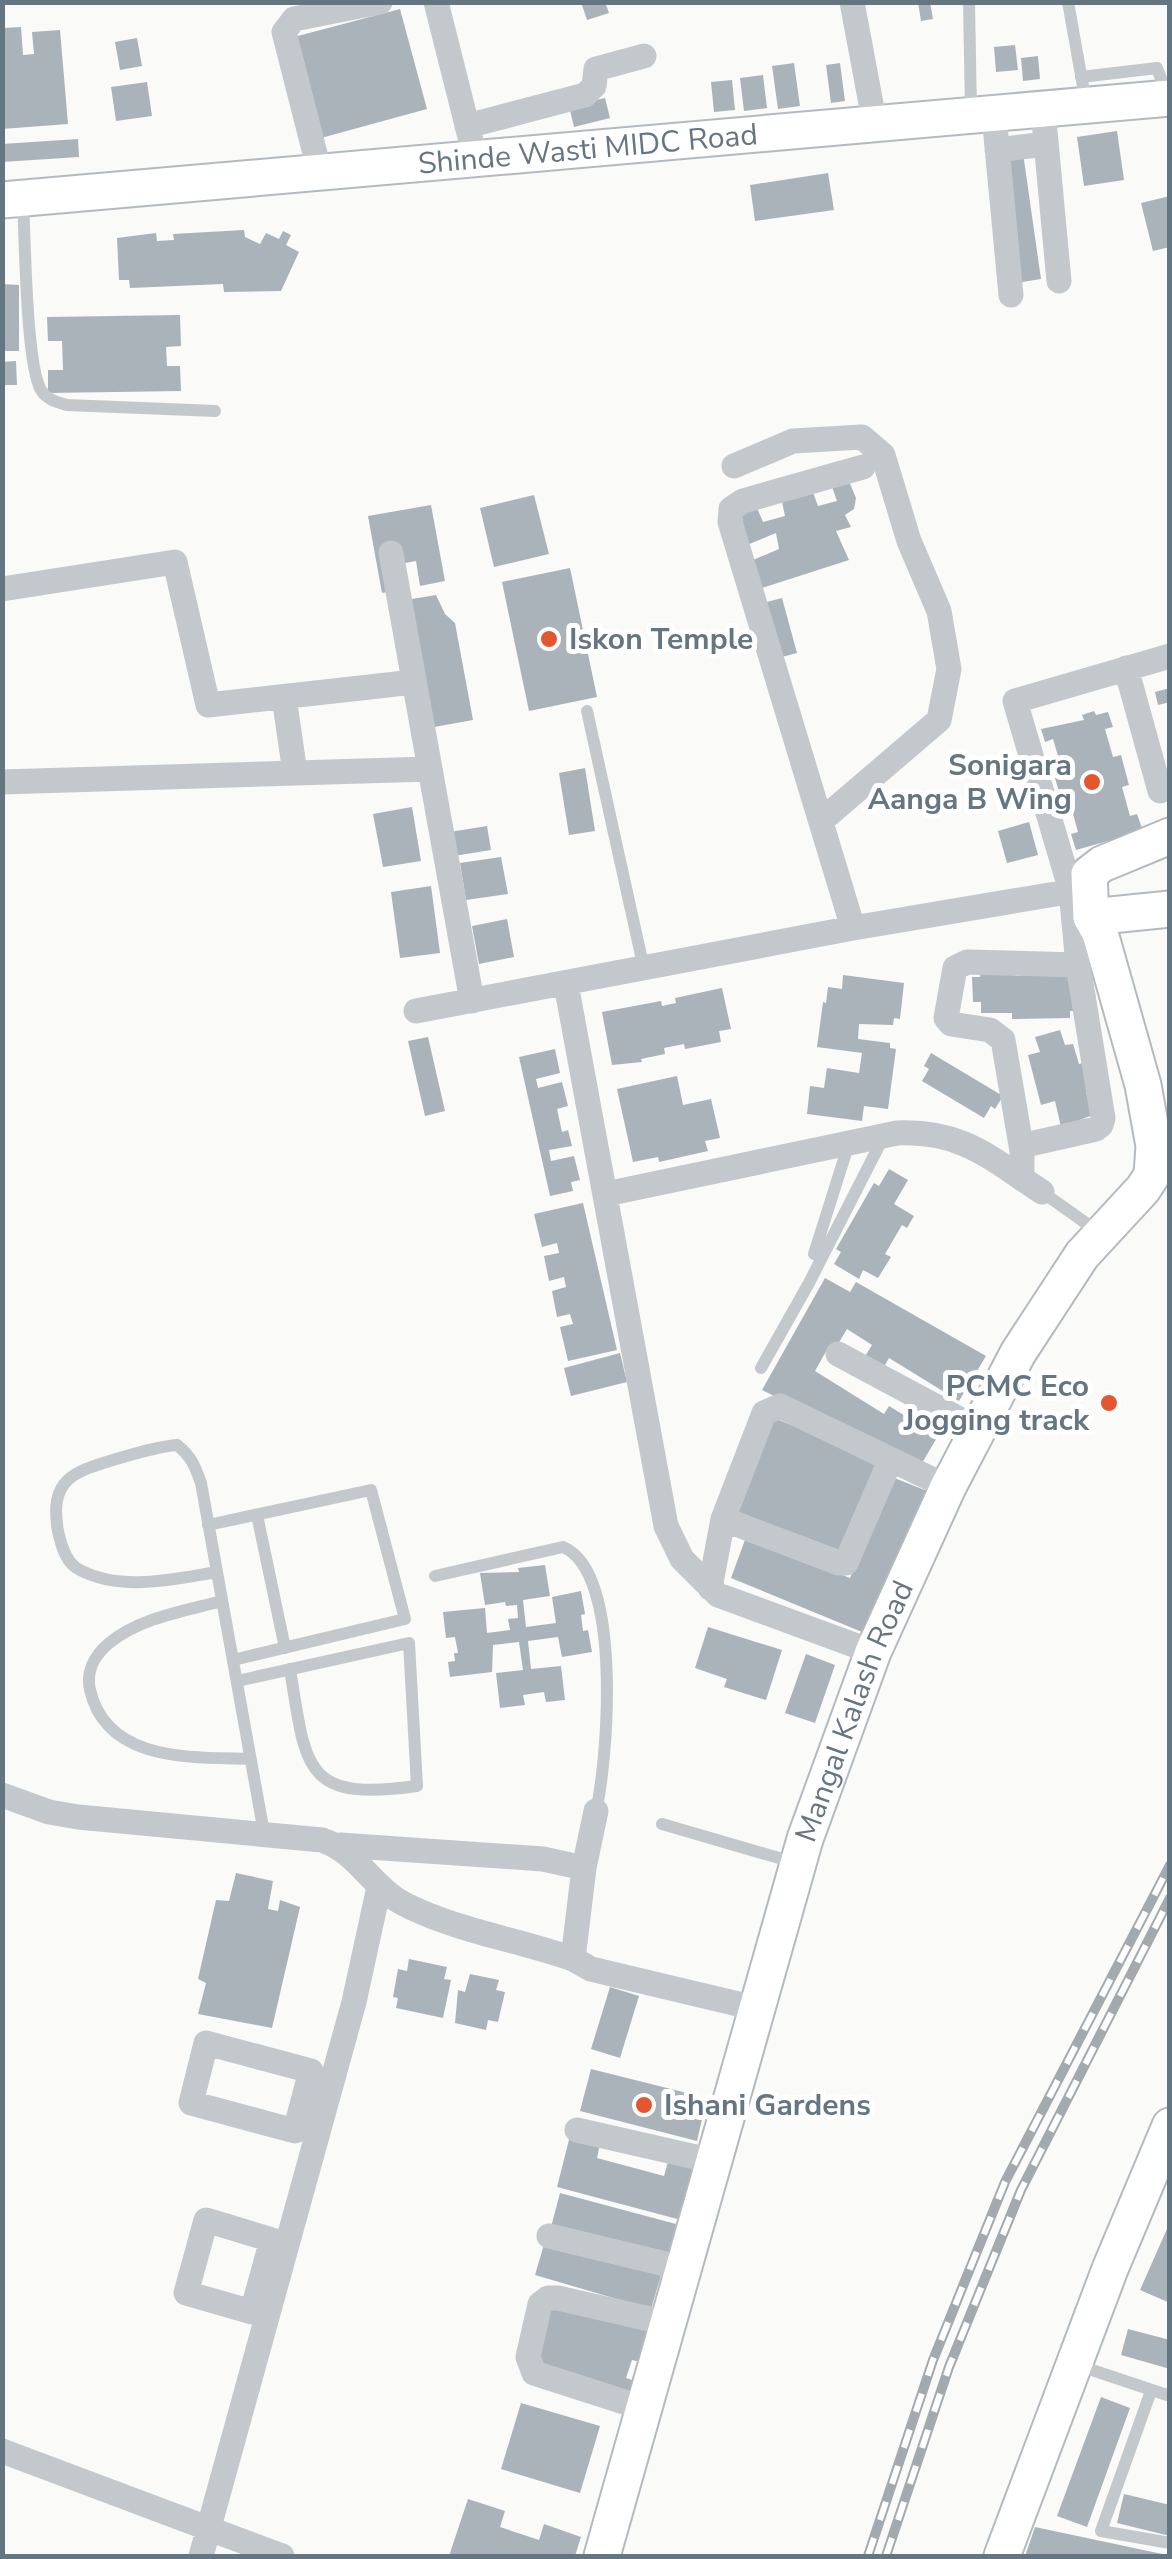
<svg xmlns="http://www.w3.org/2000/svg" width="1172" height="2559" viewBox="0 0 1172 2559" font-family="'Nunito Sans',sans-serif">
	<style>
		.building { fill: #aab3b9 }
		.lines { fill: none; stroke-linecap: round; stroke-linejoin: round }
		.secondary-casing { stroke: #b3babf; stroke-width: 39 }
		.lane { stroke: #c3c8cc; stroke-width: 12 }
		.street { stroke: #c3c8cc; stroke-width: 25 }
		.secondary { stroke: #fff; stroke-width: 35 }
		.rail-casing { stroke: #a2aab0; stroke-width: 10 }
		.rail { stroke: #fff; stroke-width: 6; stroke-dasharray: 19; stroke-linecap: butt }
		.poi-dot { fill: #e4572e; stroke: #fff; stroke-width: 4 }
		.labels { text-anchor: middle; stroke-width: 10; stroke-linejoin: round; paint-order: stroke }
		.street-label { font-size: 30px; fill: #657683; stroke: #fff }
		.poi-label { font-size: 30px; font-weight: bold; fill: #657683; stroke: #fff; text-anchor: start }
	</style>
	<rect width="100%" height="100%" fill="#fafaf8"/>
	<path class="building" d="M581,2H605L609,13L587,20Z
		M918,2H930L933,19L921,21Z
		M400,9L427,109L321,138L294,37Z
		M21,27L23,55L34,54L32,32L60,30L68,124L2,129V28Z
		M137,38L142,66L120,70L115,42Z
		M1015,45L1018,70L996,72L994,47Z
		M1038,56L1040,79L1023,81L1021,58Z
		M794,63L800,106L778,109L772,66Z
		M840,63L845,101L831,103L826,65Z
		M763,75L767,108L744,111L740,78Z
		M732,80L735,110L714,112L711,82Z
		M147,82L152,116L116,121L111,87Z
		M605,98L610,118L574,127L569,106Z
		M1117,131L1124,180L1084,186L1077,137Z
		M78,139L79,157L2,162V144Z
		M1023,153L1041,279L1016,283L999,156Z
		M828,173L834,210L755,221L750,185Z
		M1170,196V247L1153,251L1141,203Z
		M244,230L245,237L260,244L266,233L279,239L283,231L291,235L286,245L299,252L281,291L224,292L223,284L130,288L129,280H119L117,238L156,233L157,241L174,240L173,234Z
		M2,284L19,285V351H2Z
		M180,315L181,346L166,347L167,366H180L181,391L48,393V370H63L62,341H48L47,317Z
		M16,361L17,385H2V362Z
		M848,479L856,498L854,509L845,515L851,527L836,531L849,560L759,589L753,560L779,549L776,533L747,545L741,512L757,508L763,522L785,516L781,497L811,487L818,506L837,501L831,484Z
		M534,495L549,554L494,567L480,508Z
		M431,505L445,581L420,586L416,561L400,564L406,600L436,595L445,614L455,623L473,720L423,729L398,590L382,593L368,516Z
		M570,568L597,697L529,711L502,582Z
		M782,598L797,653L778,658L763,603Z
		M1170,688V702L1158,705L1155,692Z
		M1094,711L1096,715L1108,712L1113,727L1105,729L1113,757L1121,755L1129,785L1122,787L1130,816L1137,814L1143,831L1076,850L1071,834L1078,832L1070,803L1063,805L1055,778L1064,776L1053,739L1045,742L1041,729L1084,720L1082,715Z
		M585,768L595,831L569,835L559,773Z
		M412,807L421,861L383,867L373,814Z
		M1029,822L1038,855L1007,863L998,831Z
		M487,826L491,850L454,856L450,832Z
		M501,857L508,894L466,900L460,863Z
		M431,886L440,953L400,958L391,892Z
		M507,919L514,957L479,964L472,926Z
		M1021,971H1070L1075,1011H1070V1018L1012,1019V1013H981V1002H973L972,977H980V972H1014V976H1021Z
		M843,975L904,983L900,1019L894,1018L893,1025L859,1024L858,1039L890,1043V1048L896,1049L888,1109L864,1106L862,1121L807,1114L810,1086L824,1088L827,1068L859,1073L862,1053L817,1047L823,1002L826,1003L828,987L842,989Z
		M722,988L731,1029L719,1031L721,1042L685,1049L684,1044L664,1048L665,1054L641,1059L642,1062L612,1065L602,1012L661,1001L662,1006L676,1003L675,998Z
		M1060,1030L1065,1045L1073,1044L1079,1064L1083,1063L1091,1091L1086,1092L1093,1115L1061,1127L1055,1101L1041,1105L1028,1055L1040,1052L1035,1037Z
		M428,1037L445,1111L425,1116L408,1041Z
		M555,1049L560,1073L536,1079L538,1088L562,1082L568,1106L557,1109L562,1132L568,1130L572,1146L549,1150L551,1161L574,1156L580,1180L571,1182L573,1191L550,1196L519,1057Z
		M931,1053L1003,1096L995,1109L991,1106L984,1118L922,1081L929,1069L924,1066Z
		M677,1076L683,1105L711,1099L720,1138L705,1141L708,1151L659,1162L658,1157L633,1162L617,1089Z
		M889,1169L908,1180L894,1204L914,1216L907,1228L902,1225L885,1254L891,1257L878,1278L863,1270L859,1279L834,1264L841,1252L836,1249L874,1183L879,1186Z
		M583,1203L617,1350L568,1361L560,1327L573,1324L570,1314L557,1317L552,1291L566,1287L564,1277L549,1281L544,1256L559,1253L557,1243L542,1247L534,1214Z
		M825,1278L850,1292L856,1282L986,1356L959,1401L889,1358L881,1372L862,1361L872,1345L847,1329L835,1349L829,1346L815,1371L884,1414L889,1406L938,1436L919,1468L762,1390Z
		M620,1353L627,1382L571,1396L564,1368Z
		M772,1417L881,1463L839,1561L731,1515Z
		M892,1477L927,1491L862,1632L731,1578L746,1537L850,1578Z
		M545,1565L550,1596L523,1600L526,1627L556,1623L552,1597L581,1591L585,1614L581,1615L583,1631L588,1630L592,1652L562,1657L558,1637L528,1641L531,1669L561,1666L565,1700L546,1702L544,1692L523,1695L525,1705L500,1708L496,1673L523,1670L519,1642L493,1645L492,1672L450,1677L448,1662L455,1661L454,1653H458L455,1637L446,1638L443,1612L485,1608L487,1633L510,1630L508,1619L518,1618L517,1605L506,1606L505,1602L485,1605L480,1573L519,1572L518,1568Z
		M708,1627L782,1650L766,1700L724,1687L727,1679L695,1668Z
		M806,1654L835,1665L815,1723L785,1713Z
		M236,1873L273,1881L268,1909L278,1911L280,1900L300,1907L272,2028L198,2014L206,1983L198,1979L216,1900L229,1901Z
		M409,1959L447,1967L444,1979L451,1980L443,2018L396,2008L398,1998L393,1997L398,1969L407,1971Z
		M470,1974L499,1980L496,1990L505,1992L498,2022L488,2020L486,2030L455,2023L458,1990L465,1992Z
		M610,1987L639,1996L620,2058L591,2049Z
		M591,2069L707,2098L697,2141L580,2111Z
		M570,2136L600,2144L597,2158L664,2176L668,2162L694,2169L681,2220L557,2187Z
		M560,2193L676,2224L667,2258L551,2227Z
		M1170,2222V2303L1140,2290Z
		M545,2241L661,2275L651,2309L535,2275Z
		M550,2300L653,2333L644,2363L632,2360L626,2378L638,2382L634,2394L529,2360Z
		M1128,2329L1170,2340V2369L1121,2355Z
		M1101,2397L1130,2408L1087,2527L1057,2516Z
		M521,2403L600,2426L580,2493L501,2469Z
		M1124,2494L1170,2505V2536L1117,2523Z
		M468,2499L505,2511L500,2527L539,2540L544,2524L581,2537L575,2556H449Z
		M1035,2527L1167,2555L1166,2556H1025Z"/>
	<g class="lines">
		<g class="secondary-casing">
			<g id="secondary">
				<path id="s1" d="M2,200L1170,98"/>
				<path d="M1091,917L1170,909"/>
				<path id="s2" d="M602,2556L805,1839L873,1652L948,1487L1018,1353L1082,1255L1143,1189L1152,1175L1154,1146L1143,1085L1100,933L1091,917L1089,874L1102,864L1170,836"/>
				<path d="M1002,2556L1110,2269L1170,2126"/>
			</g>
		</g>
		<path class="lane" d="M969,2L971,114
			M1068,2L1086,103
			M1081,77L1157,68L1168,97
			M23,201C25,236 26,365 41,390C47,400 57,402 67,405L215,411
			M587,711L644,969
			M1042,1192L1100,1233
			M814,1254L849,1143
			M761,1368L809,1283L884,1136
			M257,1515L285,1648
			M208,1525L371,1490L405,1619L233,1660
			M217,1572C173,1579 122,1592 80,1570C66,1564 61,1545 58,1531C49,1479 73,1472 116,1459C137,1453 155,1447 177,1445C191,1456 195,1466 201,1483L264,1833
			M435,1576L563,1547C623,1572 608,1758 596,1811
			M222,1601C184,1611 139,1618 108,1644C94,1656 86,1672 90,1690C107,1763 193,1757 251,1759
			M237,1681L409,1643L417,1786C303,1802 306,1768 290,1669
			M662,1824L796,1863
			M1077,2365L1170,2396
			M1151,2391L1101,2531L1170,2543"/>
		<path class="street" d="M436,2L471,141
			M852,2L875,125
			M1043,110L1059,281
			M994,115L1011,295
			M467,126L585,95L594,86L596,69L644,56
			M997,150L1046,144
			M320,173L284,32L294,19L380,2
			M734,466L793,441L862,437L883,455L909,541L939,611L949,669L939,720L821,821
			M391,553L472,1001
			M2,589L175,562L208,705L414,682
			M1126,668L1160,791
			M284,697L295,773
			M2,782L430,769
			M853,928L730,522L731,509L743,501L863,467
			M566,984L666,1526L682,1559L718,1595L873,1652
			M416,1011L853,928L1085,889
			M1021,1146L1096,1129L1101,1125L1103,1118L1078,965
			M1022,1179V1151L1003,1040L990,1030L951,1024L946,1018L955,968L967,962L1078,965L1071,891L1015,701L1170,656
			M606,1194L897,1133C962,1130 990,1158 1042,1192
			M838,1354L978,1429
			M723,1519L764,1413L780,1406L948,1487
			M710,1588L723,1519L839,1563H846L890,1461
			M2,1795L49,1812L78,1817L322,1840C357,1851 373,1890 408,1906C459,1931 519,1940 573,1959L591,1969L759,2009
			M340,1845L543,1859L584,1868
			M573,1959L584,1868L596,1811
			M206,2043L311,2071L295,2131L191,2103Z
			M577,2130L713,2161
			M206,2220L272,2240L252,2312L186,2293Z
			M549,2236L682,2268
			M643,2408L534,2373L528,2357L540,2304L548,2298H558L667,2323
			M2,2451L282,2556
			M201,2556L354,2002L379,1887"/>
		<use href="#secondary" class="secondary"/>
		<g class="rail-casing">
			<path id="rail" d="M868,2556L933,2360L1005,2182L1170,1865
				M886,2556L949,2367L1021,2190L1170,1898"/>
		</g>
		<use href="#rail" class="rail"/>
	</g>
	<g class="poi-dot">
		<circle cx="549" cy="639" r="10"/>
		<circle cx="1092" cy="782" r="10"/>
		<circle cx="1109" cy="1403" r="10"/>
		<circle cx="644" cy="2105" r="10"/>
	</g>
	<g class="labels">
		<g class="street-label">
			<text dy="10" stroke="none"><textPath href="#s1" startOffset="588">Shinde Wasti MIDC Road</textPath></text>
			<text dy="10" stroke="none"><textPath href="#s2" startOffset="882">Mangal Kalash Road</textPath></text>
		</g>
		<g class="poi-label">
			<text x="569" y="649">Iskon Temple</text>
			<text x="1072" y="775" text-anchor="end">Sonigara<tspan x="1072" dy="34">Aanga B Wing</tspan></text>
			<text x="1089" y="1396" text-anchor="end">PCMC Eco<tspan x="1089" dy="34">Jogging track</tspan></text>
			<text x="664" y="2115">Ishani Gardens</text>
		</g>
	</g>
	<rect width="1172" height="2559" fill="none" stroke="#657683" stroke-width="10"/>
</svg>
